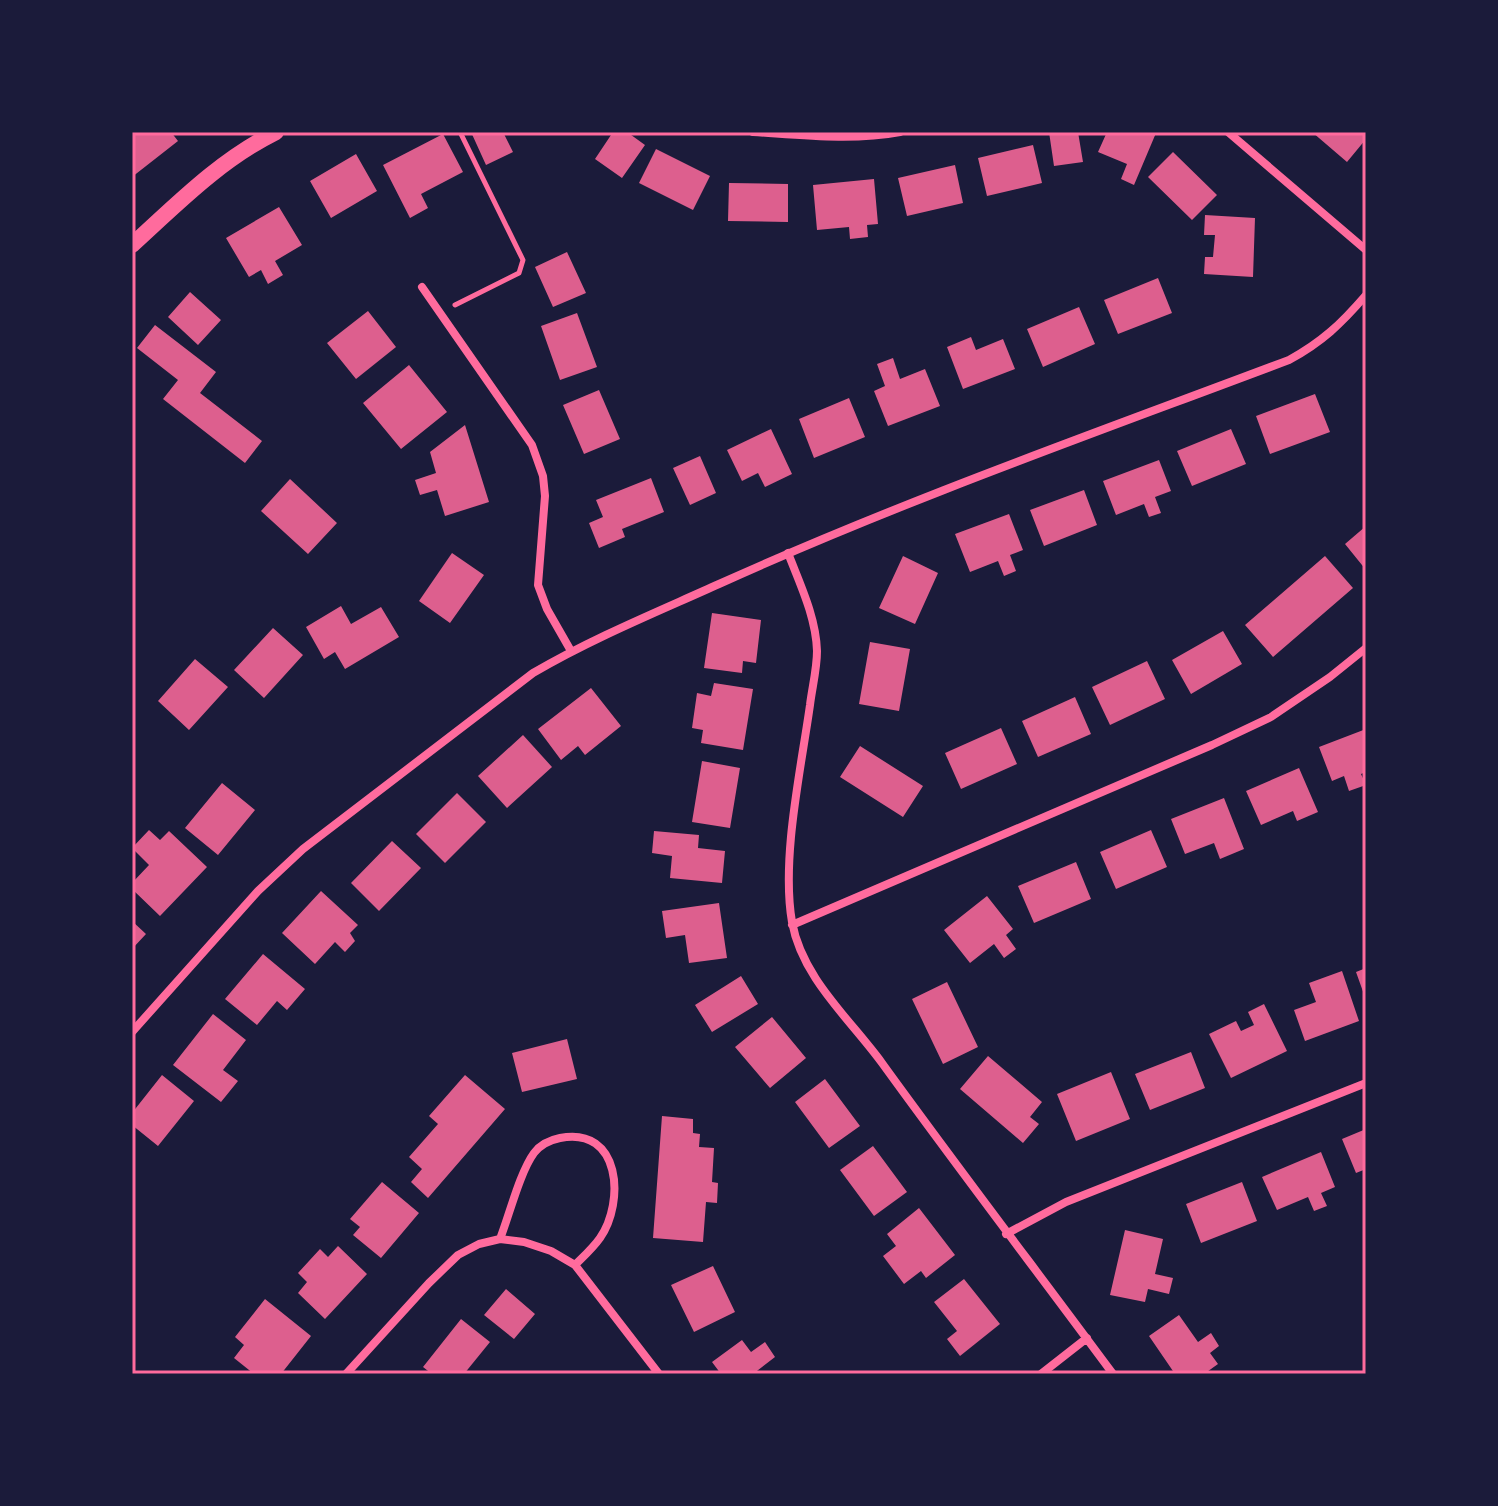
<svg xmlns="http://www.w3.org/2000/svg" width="1498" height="1506" viewBox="0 0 1498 1506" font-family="Rubik,sans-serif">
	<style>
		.building { fill: #dd5f8e }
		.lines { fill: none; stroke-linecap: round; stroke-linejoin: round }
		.path { stroke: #ff6b9d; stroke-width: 5 }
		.minor { stroke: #ff6b9d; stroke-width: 8 }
		.secondary { stroke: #ff6b9d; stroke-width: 16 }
		.neatline { fill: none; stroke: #ff6b9d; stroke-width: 3 }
	</style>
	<rect width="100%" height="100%" fill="#1b1b3a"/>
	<path class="building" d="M132,132H171L178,141L132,177Z
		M471,132H503L513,152L486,165Z
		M613,132H627L645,145L622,178L595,159Z
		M1049,132H1078L1083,162L1054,166Z
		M1107,132L1156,133L1134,185L1121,179L1127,164L1098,152Z
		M1312,132H1366V139L1347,162Z
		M443,134L463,172L421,194L428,208L410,218L383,165Z
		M1033,145L1042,183L987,196L978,158Z
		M656,149L710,176L693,210L639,183Z
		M1173,152L1217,195L1192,220L1148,177Z
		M356,154L377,191L331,218L310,181Z
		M955,165L963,203L907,216L898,178Z
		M874,179L878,224L867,225L868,237L850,239L849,227L817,230L813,185Z
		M729,183L788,184V222L728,221Z
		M279,207L302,245L275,261L283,275L268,284L261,270L249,277L226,238Z
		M1205,215L1255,218L1253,277L1204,274L1205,257H1213L1215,235H1204Z
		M567,252L586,293L553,307L535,267Z
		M1158,278L1172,313L1118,334L1104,300Z
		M190,292L221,320L198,345L168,317Z
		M1079,307L1095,344L1043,367L1027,329Z
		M368,311L396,347L356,379L327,343Z
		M577,313L597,367L560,380L541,326Z
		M155,325L216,372L200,393L262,441L245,463L163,399L178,380L137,348Z
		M971,337L976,350L1003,339L1015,369L963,389L947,347Z
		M893,358L900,379L925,369L940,406L888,426L874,391L885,386L877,364Z
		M409,365L447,412L401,449L363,403Z
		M599,390L620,439L584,454L563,405Z
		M1315,394L1330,432L1270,454L1256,416Z
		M849,398L865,437L814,458L799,419Z
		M465,425L489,502L445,516L437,490L420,495L415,480L436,473L430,452Z
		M771,429L792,474L765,487L758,473L742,481L727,450Z
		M1231,429L1246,464L1192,486L1177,451Z
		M700,456L716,493L690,505L673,468Z
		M1159,460L1171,491L1155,497L1161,513L1149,517L1144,504L1116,515L1103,481Z
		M651,478L664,512L622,529L625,537L599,548L589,523L603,517L596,500Z
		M290,479L337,523L308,554L261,511Z
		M1084,490L1097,525L1044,546L1030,510Z
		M1009,514L1023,550L1010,555L1016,571L1004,576L998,561L970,572L955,534Z
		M1366,526V570L1345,544Z
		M452,553L484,575L450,623L419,601Z
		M903,556L938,573L915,624L879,608Z
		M1325,556L1353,588L1273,657L1245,625Z
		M341,606L351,624L381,607L399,637L345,669L335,652L324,659L306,627Z
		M712,613L761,620L756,663L743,661L742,673L704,668Z
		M273,628L303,655L264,698L234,670Z
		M1223,631L1242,664L1191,694L1172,660Z
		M870,642L910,649L899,711L859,704Z
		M195,659L228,687L189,730L158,701Z
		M1147,661L1165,699L1110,725L1092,687Z
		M714,683L753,689L743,750L701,743L703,730L692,728L697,693L711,696Z
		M591,688L621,726L585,755L578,746L561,760L538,729Z
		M1075,697L1091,734L1038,757L1022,721Z
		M1001,728L1017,764L961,789L945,753Z
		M1366,729V772L1361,774L1366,785L1349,791L1344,776L1332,781L1319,747Z
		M523,735L552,767L507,808L478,776Z
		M860,746L923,786L903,817L840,777Z
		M702,761L740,768L730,828L692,822Z
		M1299,768L1318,812L1297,821L1293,811L1261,825L1246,791Z
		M222,783L255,810L218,855L185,828Z
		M457,793L486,822L445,863L416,834Z
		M1224,798L1244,849L1220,859L1214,843L1185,854L1171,819Z
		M149,830L160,840L169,831L207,867L160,916L132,889V883L149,865L132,848Z
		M1151,830L1167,867L1116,889L1100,852Z
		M654,831L699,835L698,848L725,851L722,883L670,878L672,856L652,853Z
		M392,841L421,868L379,911L351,883Z
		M1076,862L1091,899L1034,923L1018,886Z
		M321,891L358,925L350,933L355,941L345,952L335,942L315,964L282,933Z
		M987,896L1013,929L1006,935L1016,949L1004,958L994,944L970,963L944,930Z
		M719,903L727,958L689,963L685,935L666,938L662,911Z
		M132,921L146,934L132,949Z
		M263,954L305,989L287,1010L277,1001L257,1025L225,999Z
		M1366,968V1000L1356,972Z
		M1342,971L1359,1021L1305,1041L1294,1010L1316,1002L1309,983Z
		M741,976L758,1004L712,1032L695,1005Z
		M947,982L978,1047L943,1064L912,999Z
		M1264,1004L1287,1051L1231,1078L1209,1034L1236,1021L1241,1031L1254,1025L1248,1012Z
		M213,1014L246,1040L223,1070L238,1081L221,1102L173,1065Z
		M772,1017L806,1058L770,1088L735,1047Z
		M567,1039L577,1079L522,1092L512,1053Z
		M1191,1052L1205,1088L1150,1110L1135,1074Z
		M988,1056L1042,1102L1030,1117L1039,1124L1023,1143L960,1089Z
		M1111,1072L1130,1119L1076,1141L1057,1094Z
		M162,1075L194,1101L158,1146L132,1125V1113Z
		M465,1075L505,1109L428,1198L411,1182L422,1169L409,1157L438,1124L429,1116Z
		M825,1079L860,1126L829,1148L795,1102Z
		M662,1116L693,1119V1133L700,1134L699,1147L714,1148L712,1182L718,1183L717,1203L706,1202L703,1242L653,1238Z
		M1366,1129V1169L1356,1173L1342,1139Z
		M873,1146L907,1192L874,1216L840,1170Z
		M1321,1152L1335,1187L1321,1193L1327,1206L1314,1211L1308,1197L1277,1210L1262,1177Z
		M382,1182L419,1213L381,1258L353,1235L360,1227L350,1219Z
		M1242,1182L1257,1221L1201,1243L1186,1204Z
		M919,1208L955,1255L926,1278L921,1271L904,1284L883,1256L896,1246L887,1234Z
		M1125,1230L1163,1239L1155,1274L1173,1278L1169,1294L1148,1289L1145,1302L1110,1295Z
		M338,1246L367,1274L325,1319L298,1293L307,1282L298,1273L320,1249L328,1257Z
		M713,1266L735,1312L694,1332L671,1285Z
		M964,1279L1000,1324L960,1356L947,1339L957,1331L934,1302Z
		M506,1289L535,1314L514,1339L484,1315Z
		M265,1299L311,1336L281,1374H254L234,1358L244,1345L235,1337Z
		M1179,1315L1198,1342L1211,1333L1219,1346L1210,1353L1218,1364L1204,1374H1175L1149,1336Z
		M461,1319L490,1342L464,1374H432L423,1367Z
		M742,1340L751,1352L765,1342L775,1357L753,1374H721L712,1362Z"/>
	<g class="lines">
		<path class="path" d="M455,305L519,273L523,260L460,132"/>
		<path class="minor" d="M753,132C801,135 853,141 900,132
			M1228,132L1366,250
			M422,287L532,445L543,476L545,496L538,585L547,609L571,651
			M788,553C800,584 816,617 817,651C817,669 812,688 810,705C801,769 781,859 792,922C802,978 850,1019 882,1063C958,1168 1036,1270 1113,1374
			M792,925L1212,745L1271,717L1330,677L1366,648
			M132,1032L258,891L303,849L533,673C593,638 657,612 719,584C905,500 1098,432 1289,360C1322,342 1341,324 1366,295
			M1006,1234L1066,1202L1366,1083
			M500,1239C509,1216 520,1172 534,1153C540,1145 550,1140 560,1138C621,1126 625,1202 600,1238C593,1248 583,1257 575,1265
			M346,1374L429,1283L458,1255L479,1244L500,1239L524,1242L551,1251L575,1265L659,1374
			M1041,1374L1087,1338"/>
		<path class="secondary" d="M132,245C178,203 220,160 276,132"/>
	</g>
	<rect width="1498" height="1506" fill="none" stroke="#1b1b3a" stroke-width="268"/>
	<rect x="134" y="134" width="1230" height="1238" class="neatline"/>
</svg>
